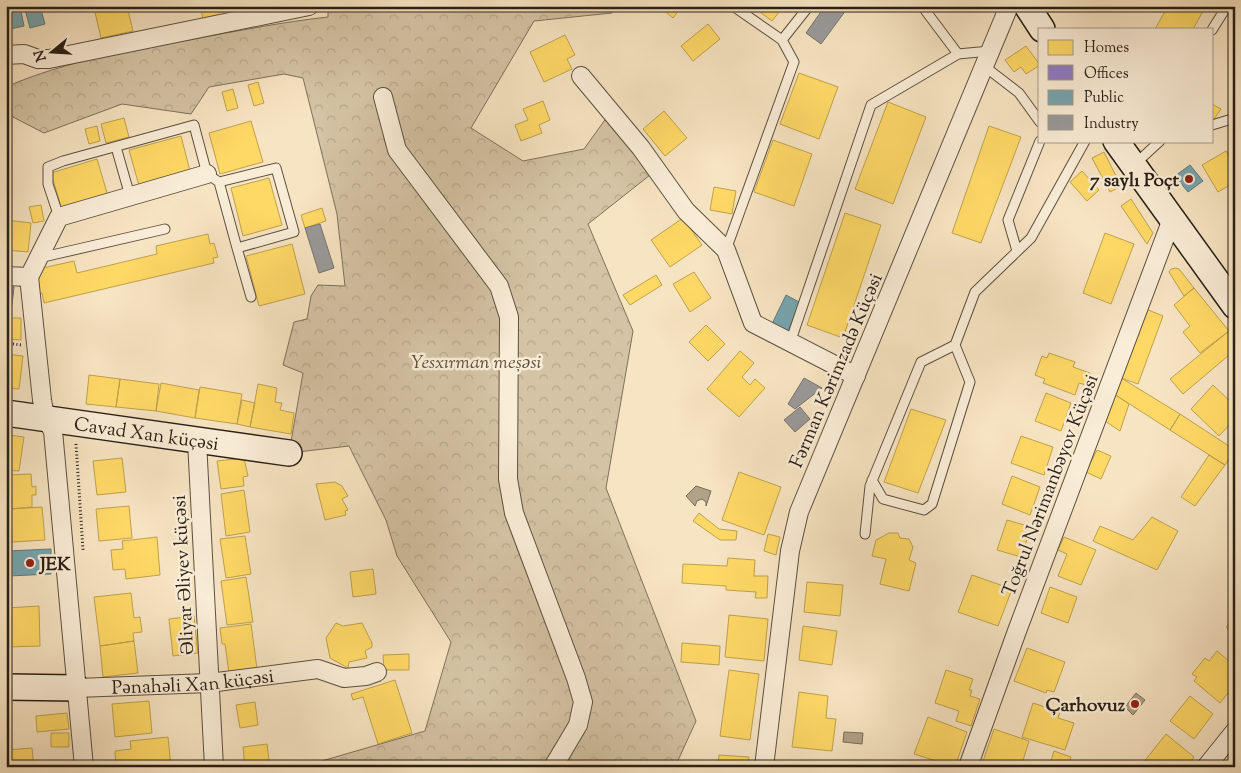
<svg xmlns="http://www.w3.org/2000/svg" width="1241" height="773" viewBox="0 0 1241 773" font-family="'Sorts Mill Goudy',serif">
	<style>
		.forest { fill: url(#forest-crowns); stroke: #7e715c }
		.water { fill: #b1a187; stroke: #7b6d59 }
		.homes { fill: #ffd966; stroke: #bfa14d }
		.offices { fill: #8e7cc3; stroke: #70608e }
		.public { fill: #76a5af; stroke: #5f7d80 }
		.industry { fill: #999; stroke: #777471 }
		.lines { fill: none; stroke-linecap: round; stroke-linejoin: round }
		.lane-casing { stroke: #5c5040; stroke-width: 11 }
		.street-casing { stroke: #5c5040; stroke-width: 20 }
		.secondary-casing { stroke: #291f14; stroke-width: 28 }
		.path { stroke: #291f14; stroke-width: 3; stroke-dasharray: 1 2.5; stroke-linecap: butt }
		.lane { stroke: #faedd7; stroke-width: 9 }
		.street { stroke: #faedd7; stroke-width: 18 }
		.secondary { stroke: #faedd7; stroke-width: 25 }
		.poi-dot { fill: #8f2418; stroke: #faedd7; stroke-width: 2 }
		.labels { text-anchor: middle; stroke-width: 5; stroke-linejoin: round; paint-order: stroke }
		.poi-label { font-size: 19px; font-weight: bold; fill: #291f14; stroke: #faedd7; text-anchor: end }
		.park-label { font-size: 19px; font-style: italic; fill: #5c503f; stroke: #faedd7 }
		.street-label { font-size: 19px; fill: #291f14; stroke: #faedd7 }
	</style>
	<defs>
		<pattern id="forest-crowns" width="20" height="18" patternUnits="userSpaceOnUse" patternTransform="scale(1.25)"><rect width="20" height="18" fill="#d4c3a4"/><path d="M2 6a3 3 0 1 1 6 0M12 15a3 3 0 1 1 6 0" fill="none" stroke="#b6a78c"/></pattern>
	</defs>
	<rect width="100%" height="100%" fill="#f7e4c2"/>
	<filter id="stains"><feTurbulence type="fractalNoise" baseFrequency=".004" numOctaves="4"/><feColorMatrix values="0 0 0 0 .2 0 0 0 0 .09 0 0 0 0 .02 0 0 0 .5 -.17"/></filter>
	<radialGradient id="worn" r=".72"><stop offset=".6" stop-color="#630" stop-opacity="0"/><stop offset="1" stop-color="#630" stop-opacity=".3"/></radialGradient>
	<path class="forest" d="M328,6H615L612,13L534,21L471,128L523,161L584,149L607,117L650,175L588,224L633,331L606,488L696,721L675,767H301L425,731L451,642L397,556L386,520L349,446L289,453L303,373L283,365L294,322L307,319L311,296L318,285L345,286L337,214L303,78L284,74L209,87L191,114L122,104L44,133L13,117L7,101L8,86C67,61 130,50 193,39C238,31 282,22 328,17Z"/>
	<path class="water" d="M696,486L711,491L706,506V502L702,499L697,501L695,506L686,496Z
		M1136,693L1145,700L1133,715L1125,707Z
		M844,732L863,733L862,744L843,742Z"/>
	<path class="homes" d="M102,6H127L133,31L101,38L94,8Z
		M200,6H239L241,14L204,23Z
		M658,6H682L673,18Z
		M752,6H784L772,21Z
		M1168,6H1206L1193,29H1155Z
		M708,24L720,39L693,61L681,46Z
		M565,35L575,55L567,59L572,69L544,82L530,52Z
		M1026,46L1040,65L1026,74L1021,67L1014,72L1005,60Z
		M799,73L838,87L819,139L780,124Z
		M258,82L264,103L254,106L248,85Z
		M233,89L238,108L227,111L222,92Z
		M543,101L550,120L539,125L542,133L521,141L515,125L528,120L523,109Z
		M888,102L926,117L893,204L855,189Z
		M1212,104L1221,109L1212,122Z
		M664,111L687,138L665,156L643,129Z
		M124,118L129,137L106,143L101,124Z
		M251,121L263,162L220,174L209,133Z
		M97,126L100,141L89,144L85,129Z
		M989,126L1021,137L981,243L952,233Z
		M181,136L191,175L140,189L129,150Z
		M773,140L812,154L794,206L754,192Z
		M1226,151L1235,166V182L1218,192L1202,165Z
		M1104,152L1121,186L1110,192L1092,158Z
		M97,159L108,196L62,210L51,173Z
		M1082,171L1099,190L1087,201L1070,182Z
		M269,178L282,225L243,236L231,188Z
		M714,187L736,191L732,214L710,210Z
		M1131,199L1153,233L1147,244L1121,206Z
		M41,205L44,221L33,223L29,207Z
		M322,208L326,221L305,228L301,215Z
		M845,213L881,225L843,338L807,325Z
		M683,218L702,245L670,267L651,240Z
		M6,220L31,223L28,252L6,250Z
		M1105,233L1134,244L1111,304L1083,293Z
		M208,234L210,244L214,243L218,257L213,258L214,263L44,303L42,293L39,294L35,278L40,277L38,269L74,261L77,273L157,254L156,246Z
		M292,244L305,294L259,306L246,256Z
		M1175,268L1179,269L1194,288L1184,296L1169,272L1171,269Z
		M694,272L711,298L690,312L673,284Z
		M656,275L662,285L630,305L623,295Z
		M1194,288L1229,331L1200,353L1183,332L1190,326L1174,305Z
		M1146,309L1163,316L1138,384L1121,378Z
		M6,318H21V340L6,339Z
		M706,325L725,344L708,361L689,342Z
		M1229,331L1235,339V350L1183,394L1170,379Z
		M740,351L754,363L742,377L750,385L755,379L765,388L739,417L707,389Z
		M1049,353L1075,362L1073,367L1090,373L1086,385L1079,383L1075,395L1043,383L1045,379L1035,375L1042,356L1047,358Z
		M6,354L23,356L19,389L6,388Z
		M89,375L120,379L116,407L86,404Z
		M1121,378L1180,414L1170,430L1114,394Z
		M120,379L159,384L156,411L116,407Z
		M161,383L199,390L195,418L156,411Z
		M258,384L277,388L275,402L282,403L280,410L294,413L291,434L250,427Z
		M1213,385L1235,406V419L1219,436L1191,409Z
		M200,387L242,394L237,424L195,418Z
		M1046,393L1071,403L1061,431L1035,421Z
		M1114,394L1129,404L1120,431L1105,421Z
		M242,400L255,403L250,427L237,424Z
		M911,409L946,420L918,493L884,482Z
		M1180,414L1235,450V458L1231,456L1225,465L1170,430Z
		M9,435L24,437L19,471L6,470V442Z
		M1021,436L1053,447L1044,475L1011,463Z
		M1097,450L1111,456L1101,479L1086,472Z
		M1209,455L1225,465L1195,506L1181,497Z
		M122,458L126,492L97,495L93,461Z
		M244,458L248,476L243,477L244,486L221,489L217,461Z
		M739,472L781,487L764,535L722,520Z
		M31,474L32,487L36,486V495H32V507L10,509L8,475Z
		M1012,476L1040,487L1030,515L1002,504Z
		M335,482L342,486L348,496L342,499L348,510L345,511L346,515L325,520L316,484Z
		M244,490L250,532L226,536L221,494Z
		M129,506L132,538L99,541L96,509Z
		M42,507L45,540L12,542L10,509Z
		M699,513L719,529L737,531L736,540H720L693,521Z
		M1152,517L1178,531L1157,570L1093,541L1100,526L1133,540Z
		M1007,520L1031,527L1021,557L997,550Z
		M889,533H898L900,538L909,539L913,547L909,560L916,563L909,591L880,584L886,559L872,556L876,540Z
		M768,534L780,537L776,555L764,551Z
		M245,536L251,574L226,578L220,539Z
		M157,537L160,575L126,579L125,569L113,570L111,550L123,549L122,541Z
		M1064,537L1096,550L1081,585L1058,576L1067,554L1058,550Z
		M728,558L755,560L754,576H768L767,598H755L756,592L726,590V586L682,583L683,564L727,566Z
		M373,569L376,594L353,597L350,572Z
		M972,575L1012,589L998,626L958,612Z
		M246,577L253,622L227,625L221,581Z
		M807,582L843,585L840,616L804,612Z
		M1050,587L1077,597L1068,623L1041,613Z
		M131,593L134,618L140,617L142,632L133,633L134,641L100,646L94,597Z
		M39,606L40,646L6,647V608Z
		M729,615L768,619L764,661L725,657Z
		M194,616L198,653L173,656L169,619Z
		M1235,616V637L1232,636L1234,634L1226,627Z
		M336,623L343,626L362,623L372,643V647L365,651L367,658L349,662L348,668L330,658L326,638Z
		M251,624L257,669L229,673L225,644H222L220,628Z
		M803,626L837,631L832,665L799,660Z
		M134,641L138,673L103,677L100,646Z
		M682,643L720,646L719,665L681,662Z
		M1027,648L1065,662L1054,692L1047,690L1046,693L1014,681Z
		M1217,651L1235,666V671L1231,676L1235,678V691L1231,696L1228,693L1220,703L1194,681L1197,677L1192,674L1205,658L1209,661Z
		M409,654V670H384L383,655Z
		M729,670L759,674L750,740L720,736Z
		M946,670L973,679L969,690H972L970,696L980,699L971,726L956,721L959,711L935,703Z
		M395,680L412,733L378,744L363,697L353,700L351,694Z
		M799,692L828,696L826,718L836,719L832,751L792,747Z
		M1190,696L1213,714L1194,739L1170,721Z
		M149,701L152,733L115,737L112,704Z
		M255,702L258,725L240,728L236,705Z
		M1033,703L1060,712L1058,718L1074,723L1065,750L1022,737Z
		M67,713L69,729L37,732L36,716Z
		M928,717L967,732L955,767L914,754Z
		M994,729L1029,741L1021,767H981Z
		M51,733H69V747H51Z
		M1166,734L1194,757L1187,767H1148L1143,763Z
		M168,737L171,767H116L115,751L131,749L130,741Z
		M267,744L270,767H245L243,747Z
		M32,748L34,767H6V750Z
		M1054,751L1071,757L1068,767H1049Z
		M719,755L749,757L748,767H718Z
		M910,761L925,767H908Z"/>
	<path class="offices" d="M6,286L14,287L12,305L6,304Z"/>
	<path class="public" d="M24,6H40L45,24L30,28Z
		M21,11L24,26L6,30V14Z
		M1190,165L1203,181L1188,192L1175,176Z
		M786,295L801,303L785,337L770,328Z
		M51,549V574L9,576L7,551Z"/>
	<path class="industry" d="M825,6H849L821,44L806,33Z
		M320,224L334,268L319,273L305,228Z
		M804,378L822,388L795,409L788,404Z
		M800,407L810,419L795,432L784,420Z"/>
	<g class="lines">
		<g class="lane-casing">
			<path id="lane" d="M733,6L782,40
				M922,6L958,54
				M1212,30L1227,6
				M984,66L1019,93L1040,122
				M1212,125L1235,118
				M116,147L130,196
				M1135,164L1160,141
				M59,217L48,184V167L63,161L194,125L207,174L219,182L276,168L294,232L237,248L219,182
				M237,248L251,297
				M726,250L794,62L782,40L809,6
				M1017,251L1008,220L1040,141
				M39,258L165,229
				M790,343L871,105L958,54L990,51
				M872,480L883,499L924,510L932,504L970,382L955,345
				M865,534L870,486L921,362L955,345L975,292L1031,238L1085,141"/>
		</g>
		<g class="street-casing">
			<g id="street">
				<path d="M6,55L24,54L38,59H49L309,6"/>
				<path d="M581,76L641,148L686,211L726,250L753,323L856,376"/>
				<path d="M383,97L397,150L499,286L509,317L508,479L514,513L576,678L583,702L578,725L553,767"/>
				<path d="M6,276L29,277L59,217L207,174"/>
				<path d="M29,277L42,400L45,417L53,431L84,767"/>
				<path d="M197,441L214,767"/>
				<path id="s1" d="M77,688L209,683L318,669L344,678L366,676L377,672"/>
				<path d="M764,767L790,551L799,512L1009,6"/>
				<path d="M968,767L1017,631L1172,219"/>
				<path d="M1206,767L1235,731"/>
			</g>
		</g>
		<g class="secondary-casing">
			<g id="secondary">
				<path d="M1027,6L1042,29"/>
				<path d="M1116,141L1235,306"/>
				<path id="s2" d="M6,413L289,453"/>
				<path d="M6,687L77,688"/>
			</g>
		</g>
		<path class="path" d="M6,343L21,345
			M76,444L83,550"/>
		<use href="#lane" class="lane"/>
		<use href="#street" class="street"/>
		<use href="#secondary" class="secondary"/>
	</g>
	<g class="poi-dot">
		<circle cx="1189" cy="179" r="5"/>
		<circle cx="30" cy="563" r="5"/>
		<circle cx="1135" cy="704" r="5"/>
	</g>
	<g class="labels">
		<g class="poi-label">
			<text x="1179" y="186">7 saylı Poçt</text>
			<text x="40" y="570" text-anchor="start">JEK</text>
			<text x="1125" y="711">Çarhovuz</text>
		</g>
		<g class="park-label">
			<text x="476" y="368">Yesxırman meşəsi</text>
		</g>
		<g class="street-label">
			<text transform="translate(835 370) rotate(-67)" y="7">Fərman Kərimzadə Küçəsi</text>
			<text dy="7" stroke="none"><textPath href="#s2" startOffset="142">Cavad Xan küçəsi</textPath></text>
			<text transform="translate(1049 485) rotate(-69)" y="7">Toğrul Nərimanbəyov Küçəsi</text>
			<text transform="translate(182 575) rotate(-93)" y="7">Əliyar Əliyev küçəsi</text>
			<text dy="7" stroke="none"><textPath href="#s1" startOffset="116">Pənahəli Xan küçəsi</textPath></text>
		</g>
	</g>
	<rect width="1241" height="773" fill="none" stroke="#f7e4c2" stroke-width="25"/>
	<rect x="8" y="8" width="1226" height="758" fill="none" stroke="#291f14" stroke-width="2.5"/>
	<rect x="12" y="12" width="1216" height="748" fill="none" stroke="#291f14"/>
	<rect x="1038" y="28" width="175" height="115" fill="#faedd7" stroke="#a69b89"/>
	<rect x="1048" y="40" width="25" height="15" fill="#ffd966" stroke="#a69b89"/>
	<text x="1084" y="52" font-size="15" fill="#291f14">Homes</text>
	<rect x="1048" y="65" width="25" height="15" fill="#8e7cc3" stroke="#a69b89"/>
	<text x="1084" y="78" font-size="15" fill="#291f14">Offices</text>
	<rect x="1048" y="90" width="25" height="15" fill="#76a5af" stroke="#a69b89"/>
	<text x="1084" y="102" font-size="15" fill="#291f14">Public</text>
	<rect x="1048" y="115" width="25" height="15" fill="#999999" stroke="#a69b89"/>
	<text x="1084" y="128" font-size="15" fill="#291f14">Industry</text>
	<g transform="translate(52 52) rotate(252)" stroke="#faedd7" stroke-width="4" paint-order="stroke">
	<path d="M0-4L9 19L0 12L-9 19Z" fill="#291f14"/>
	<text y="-8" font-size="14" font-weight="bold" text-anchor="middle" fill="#291f14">N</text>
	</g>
	<rect width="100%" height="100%" filter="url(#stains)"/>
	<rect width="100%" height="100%" fill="url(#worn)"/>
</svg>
